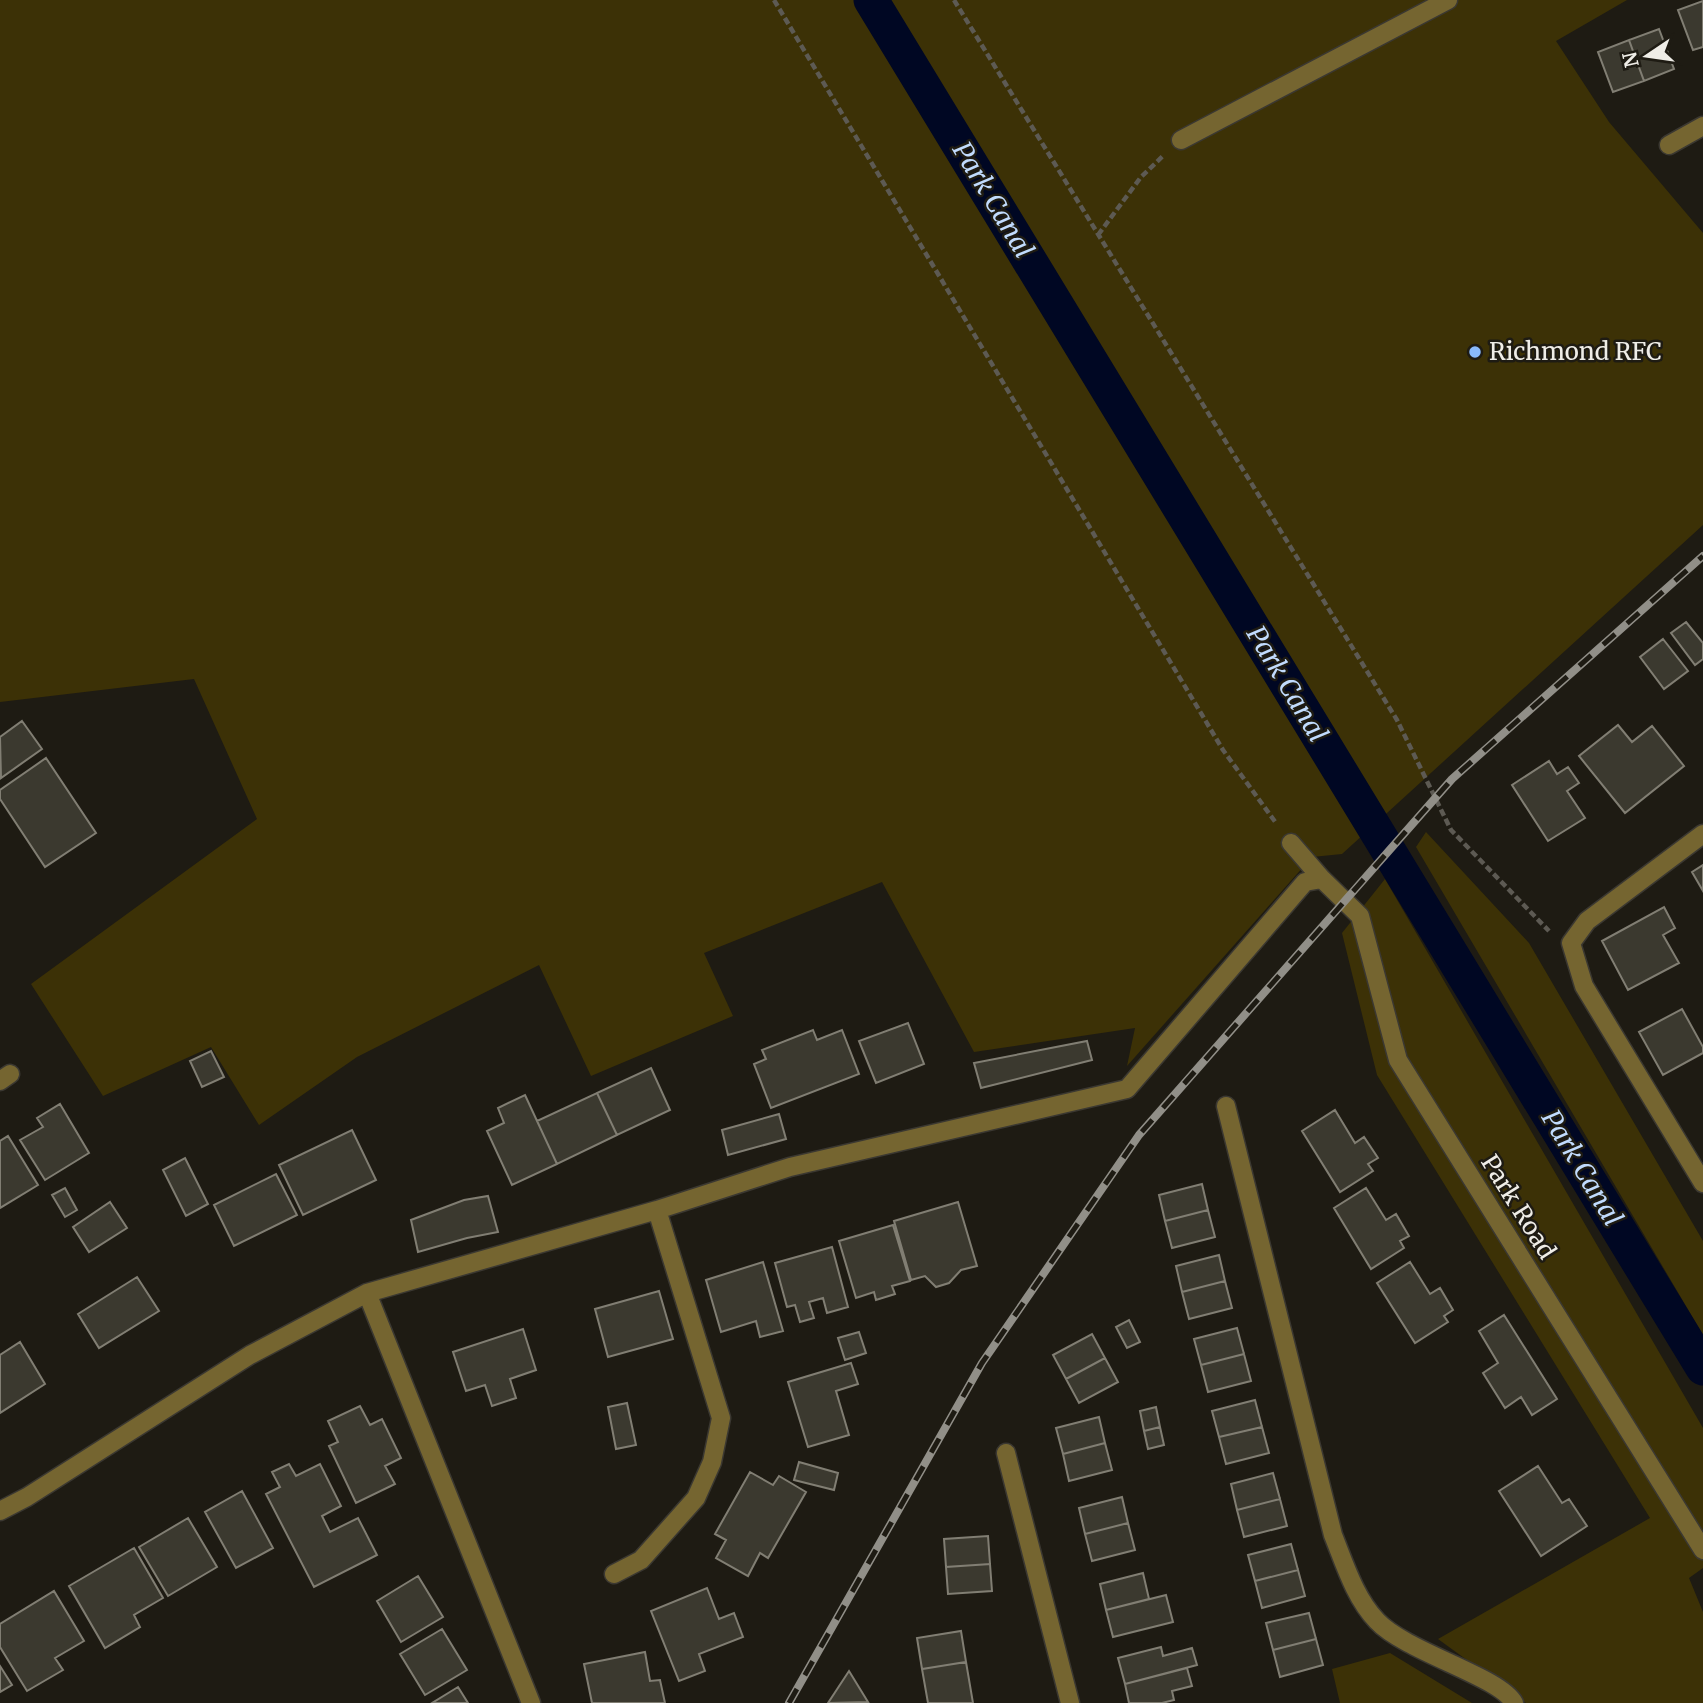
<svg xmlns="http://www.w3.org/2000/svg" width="1703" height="1703" viewBox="0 0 1703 1703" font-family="Merriweather,serif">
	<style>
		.green { fill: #3c3106 }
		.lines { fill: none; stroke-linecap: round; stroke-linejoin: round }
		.canal { stroke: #000723; stroke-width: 35 }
		.building { fill: #3b392f; stroke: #817e73; stroke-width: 2 }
		.minor-casing { stroke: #3b3831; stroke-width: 21 }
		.path { stroke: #5d5a53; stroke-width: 4.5; stroke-dasharray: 7 3.5; stroke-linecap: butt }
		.minor { stroke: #756530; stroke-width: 18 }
		.rail-casing { stroke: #918f88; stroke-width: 8 }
		.rail { stroke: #1e1b13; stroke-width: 5; stroke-dasharray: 16; stroke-linecap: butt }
		.poi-dot { fill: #89bafc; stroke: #1e1b13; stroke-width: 2.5 }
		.labels { text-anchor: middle; stroke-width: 5; stroke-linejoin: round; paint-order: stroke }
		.poi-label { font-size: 24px; fill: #efede7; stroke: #1e1b13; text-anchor: start }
		.street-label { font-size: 24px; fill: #efede7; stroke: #1e1b13 }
		.water-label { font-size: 26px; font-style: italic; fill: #c1dbfd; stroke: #1e1b13 }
	</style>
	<rect width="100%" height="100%" fill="#1e1b13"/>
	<path class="green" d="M0,0H1627L1556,41L1609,122L1703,233V525L1342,854L1312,857L1127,1066L1135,1028L974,1052L882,882L704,953L733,1016L591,1076L539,965L357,1057L259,1125L211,1047L103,1096L31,984L257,819L194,679L0,702Z
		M1426,832L1529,943L1703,1241V1335L1416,847Z
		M1385,879L1703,1428V1568L1689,1578L1703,1612V1703H1526L1438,1639L1650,1518L1377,1075L1342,933Z
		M1390,1653L1472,1703H1473H1340L1332,1669Z"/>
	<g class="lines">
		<path class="canal" d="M871,0L1703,1368"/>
	</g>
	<path class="building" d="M1703,1V47L1693,50L1678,10Z
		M1659,29L1674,69L1644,81L1629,40Z
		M1629,40L1644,81L1613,92L1598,52Z
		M1686,622L1703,643V659L1695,665L1671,633Z
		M1663,639L1688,671L1664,689L1640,657Z
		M22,721L42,749L1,778L0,737Z
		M1618,725L1632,742L1652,726L1684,766L1625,813L1579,756Z
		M46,758L96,833L45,867L0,799V790Z
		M1549,761L1557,774L1568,767L1579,783L1567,791L1585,818L1548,841L1512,785Z
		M1703,865V891L1692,872Z
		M1664,907L1675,928L1663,935L1679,963L1628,990L1602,941Z
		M1682,1009L1703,1047V1053L1663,1075L1639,1032Z
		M908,1023L924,1064L876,1083L859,1041Z
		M813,1030L817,1040L842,1030L859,1074L771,1108L754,1064L766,1059L762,1050Z
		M1087,1041L1092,1060L981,1088L974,1063Z
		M211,1051L224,1077L202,1087L190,1061Z
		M651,1068L670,1110L617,1135L597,1093Z
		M597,1093L617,1135L557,1164L537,1121Z
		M525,1095L557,1164L512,1185L487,1131L504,1123L498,1108Z
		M60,1104L89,1153L45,1180L20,1140L43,1127L37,1118Z
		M1335,1110L1355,1143L1364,1137L1378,1158L1368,1164L1373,1171L1340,1192L1302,1131Z
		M779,1114L786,1139L728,1155L722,1130Z
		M352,1130L376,1180L303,1215L279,1165Z
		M8,1136L38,1185L0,1208V1141Z
		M185,1158L208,1204L186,1216L163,1170Z
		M276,1174L297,1215L234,1246L214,1205Z
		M1202,1184L1208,1210L1165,1221L1159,1195Z
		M65,1188L77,1210L65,1217L52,1195Z
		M1366,1188L1386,1220L1396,1214L1409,1236L1400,1241L1404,1248L1371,1269L1334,1208Z
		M488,1196L498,1232L467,1238L418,1252L411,1220L464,1200Z
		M110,1202L127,1228L89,1252L73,1227Z
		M958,1202L977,1266L961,1270L949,1283L936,1287L925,1276L911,1280L894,1221Z
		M1208,1210L1215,1237L1172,1248L1165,1221Z
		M893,1225L910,1281L892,1286L895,1294L876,1300L874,1292L856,1298L839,1241Z
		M832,1247L848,1307L827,1313L823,1298L809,1302L814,1318L800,1322L795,1305L787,1307L775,1263Z
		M1219,1255L1225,1281L1182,1292L1176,1266Z
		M763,1262L783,1331L760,1337L756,1321L721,1332L706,1280Z
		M1410,1262L1430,1294L1440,1288L1453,1310L1444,1316L1448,1322L1415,1343L1377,1283Z
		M137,1277L159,1311L99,1348L78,1314Z
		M1225,1281L1232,1308L1189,1319L1182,1292Z
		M659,1291L673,1339L608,1357L595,1309Z
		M1504,1315L1557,1399L1532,1415L1521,1397L1505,1408L1483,1373L1498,1363L1479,1331Z
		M1129,1320L1140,1342L1127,1348L1116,1327Z
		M1237,1328L1244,1354L1201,1365L1194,1339Z
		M523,1329L536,1370L510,1379L516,1398L492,1406L485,1385L466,1391L453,1352Z
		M859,1332L866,1353L845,1360L838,1338Z
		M1092,1334L1105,1358L1066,1379L1053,1355Z
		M20,1342L45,1384L0,1413V1355Z
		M1244,1354L1251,1381L1208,1392L1201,1365Z
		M1105,1358L1118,1382L1079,1403L1066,1379Z
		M851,1363L858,1384L836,1391L849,1435L808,1447L788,1382Z
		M1255,1400L1262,1427L1219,1437L1212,1411Z
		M627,1403L636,1445L616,1449L608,1407Z
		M360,1406L370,1425L382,1419L401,1458L385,1466L395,1484L356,1503L329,1446L338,1442L328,1421Z
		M1156,1407L1160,1427L1144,1431L1140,1411Z
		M1099,1417L1105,1443L1063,1454L1056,1428Z
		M1160,1427L1164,1445L1148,1449L1144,1431Z
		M1262,1427L1269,1453L1226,1464L1219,1437Z
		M1105,1443L1112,1470L1069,1481L1063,1454Z
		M799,1462L838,1473L834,1490L794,1480Z
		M289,1464L296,1476L320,1464L341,1506L322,1516L330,1532L358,1518L377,1555L314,1587L266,1494L280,1487L272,1472Z
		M1538,1466L1562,1503L1569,1499L1587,1526L1541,1556L1499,1491Z
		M750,1472L773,1485L779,1476L806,1492L768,1558L760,1553L748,1576L716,1558L726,1540L715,1534Z
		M1273,1473L1280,1499L1237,1510L1231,1484Z
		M242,1491L273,1548L236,1568L205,1512Z
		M1122,1497L1128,1523L1085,1534L1079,1508Z
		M1280,1499L1287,1526L1244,1537L1237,1510Z
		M188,1518L217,1567L168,1596L139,1547Z
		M1128,1523L1135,1550L1092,1561L1085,1534Z
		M988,1536L990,1564L946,1567L944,1539Z
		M1291,1544L1298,1570L1255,1581L1248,1555Z
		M134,1548L163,1598L134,1615L140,1627L105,1648L69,1586Z
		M990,1564L992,1591L948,1594L946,1567Z
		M1298,1570L1305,1596L1262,1608L1255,1581Z
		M1143,1573L1149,1599L1106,1610L1100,1584Z
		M418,1576L443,1617L401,1642L377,1601Z
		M707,1588L719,1619L734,1613L743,1637L699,1654L705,1671L679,1681L651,1611Z
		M54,1591L84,1641L55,1658L63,1670L27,1691L0,1647V1624Z
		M1166,1595L1173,1622L1113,1637L1106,1610Z
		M1309,1613L1316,1639L1273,1650L1266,1623Z
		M442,1629L467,1670L425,1695L400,1654Z
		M961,1631L966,1662L922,1669L917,1638Z
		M1316,1639L1323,1665L1280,1677L1273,1650Z
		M1161,1647L1163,1656L1192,1648L1197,1665L1125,1684L1118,1658Z
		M645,1652L650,1681L660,1680L665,1703H592L584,1664Z
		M966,1662L973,1703H928L922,1669Z
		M0,1666L12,1685L0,1692Z
		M1187,1668L1192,1686L1172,1691L1174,1700L1162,1703H1129L1125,1684Z
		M849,1671L868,1702L828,1703Z
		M458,1687L468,1703H432Z"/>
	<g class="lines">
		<g class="minor-casing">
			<path id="minor" d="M1181,140L1448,0
				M1669,145L1703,126
				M1703,834L1587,921L1571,943L1584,986L1703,1183
				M1291,843L1322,879L1360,916L1398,1060L1703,1550
				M0,1081L10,1074
				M1226,1106L1333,1535C1345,1565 1355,1598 1377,1621C1406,1652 1501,1677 1514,1703
				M367,1293L531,1703
				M1006,1453L1070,1703
				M0,1511L27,1497L250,1355L367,1293L657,1210L790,1167L1127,1089L1305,882L1322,879
				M614,1574L641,1560L696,1498L712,1462L721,1418L657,1210"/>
		</g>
		<path class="path" d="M774,0L1223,750L1276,823
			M954,0L1397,720L1451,830L1549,931
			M1098,235L1141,177L1164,155"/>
		<use href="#minor" class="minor"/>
		<g class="rail-casing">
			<path id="rail" d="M789,1703L982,1363L1139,1135L1452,779L1703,556"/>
		</g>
		<use href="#rail" class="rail"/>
	</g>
	<circle class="poi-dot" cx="1475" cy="352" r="7"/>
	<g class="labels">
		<g class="poi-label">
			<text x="1489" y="360">Richmond RFC</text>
		</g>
		<g class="street-label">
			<text transform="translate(1518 1207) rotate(58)" y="8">Park Road</text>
		</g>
		<g class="water-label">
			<text transform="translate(993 200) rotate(59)" y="9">Park Canal</text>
			<text transform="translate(1287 684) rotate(59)" y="9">Park Canal</text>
			<text transform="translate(1582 1168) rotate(59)" y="9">Park Canal</text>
		</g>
	</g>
	<g transform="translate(1647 56) rotate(257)" stroke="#1e1b13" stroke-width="5" paint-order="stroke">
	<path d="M0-5L12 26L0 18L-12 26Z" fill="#efede7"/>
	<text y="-10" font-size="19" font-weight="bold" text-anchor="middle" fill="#efede7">N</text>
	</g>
</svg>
